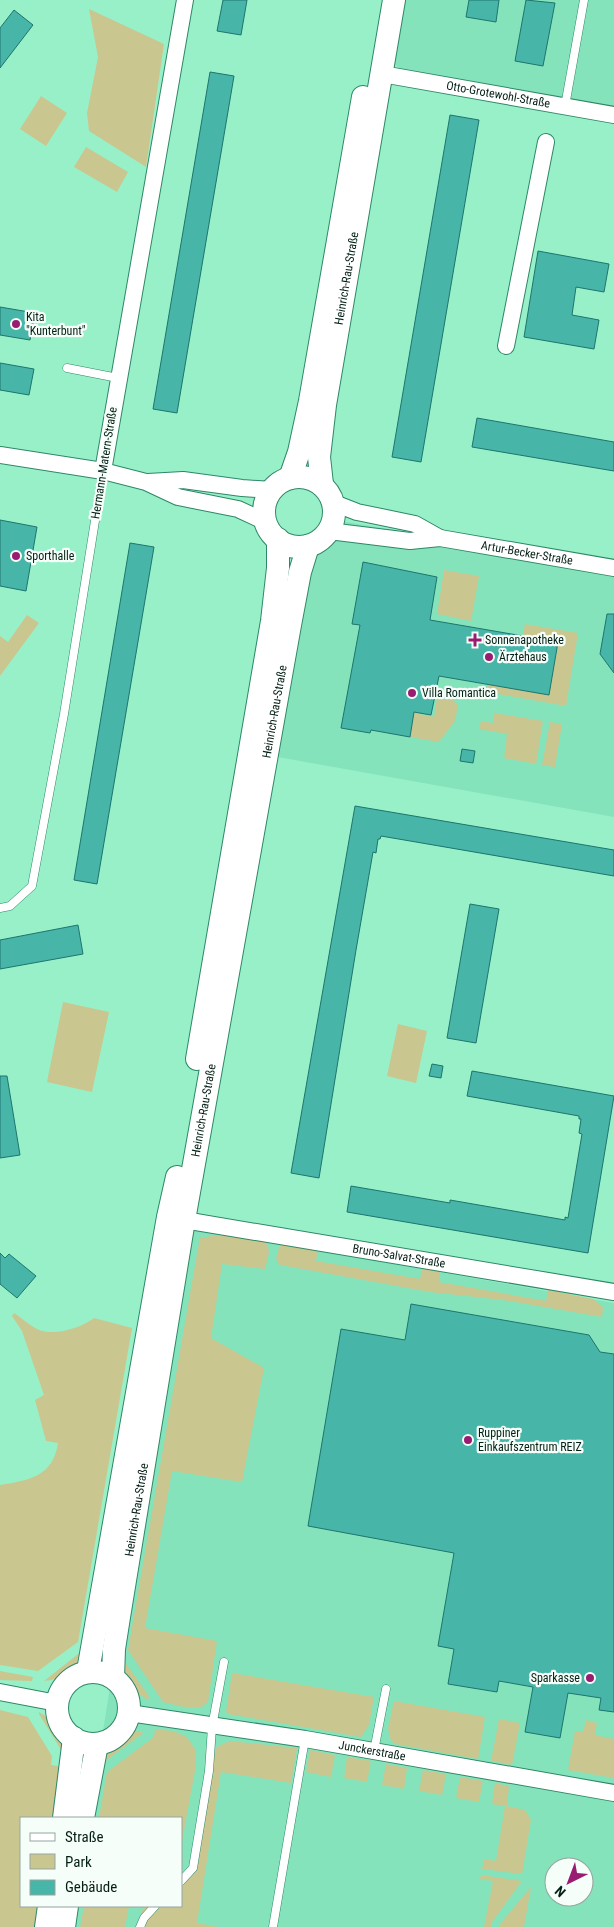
<svg xmlns="http://www.w3.org/2000/svg" width="614" height="1927" viewBox="0 0 614 1927" font-family="'Roboto Condensed',sans-serif">
	<style>
		.built { fill: #84e3ba; fill-rule: evenodd }
		.green { fill: #cac690 }
		.building { fill: #47b5a8; stroke: #1e756c }
		.lines { fill: none; stroke-linecap: round; stroke-linejoin: round }
		.service-casing { stroke: #2d8866; stroke-width: 9 }
		.minor-casing { stroke: #2d8866; stroke-width: 18 }
		.secondary-casing { stroke: #2d8866; stroke-width: 24 }
		.service { stroke: #fff; stroke-width: 8 }
		.minor { stroke: #fff; stroke-width: 16 }
		.secondary { stroke: #fff; stroke-width: 22 }
		.poi-dot { fill: #991b72; stroke: #f6fefa; stroke-width: 2 }
		.labels { text-anchor: middle; stroke-width: 4.5; stroke-linejoin: round; paint-order: stroke }
		.street-label { font-size: 12px; fill: #041f15; stroke: #f6fefa }
		.poi-label { font-size: 12px; fill: #041f15; stroke: #f6fefa; text-anchor: start }
	</style>
	<rect width="100%" height="100%" fill="#98f0c9"/>
	<path class="built" d="M403,0H614V115L400,69L392,62Z
		M336,520L614,568V817L272,756L303,579L319,545L330,534Z
		M184,1227L614,1303V1927H70L74,1906H181V1818H89ZM554,1867H584V1897H554Z"/>
	<path class="green" d="M89,9L164,44L146,167L89,131L87,113L98,57Z
		M41,96L67,113L46,146L20,129Z
		M86,147L128,172L117,192L74,167Z
		M444,570L479,576L471,621L437,614Z
		M27,615L39,623L0,676V636L8,642Z
		M525,624L578,633L566,706L487,692L488,684L558,642L523,636Z
		M437,698L453,700L458,705L455,721L439,742L410,737L414,713L434,717Z
		M494,713L543,721L536,764L504,758L507,734L479,729L481,721L493,723Z
		M550,722L562,724L555,767L542,765Z
		M63,1002L109,1012L92,1092L47,1082Z
		M398,1024L427,1031L416,1083L387,1076Z
		M218,1235L267,1241L269,1252L265,1269L222,1264L211,1338L264,1368L242,1482L172,1471L145,1628L217,1641L208,1702L200,1708L184,1707L163,1702L128,1650L198,1248L200,1238Z
		M280,1244L318,1250L316,1261L420,1279L422,1268L440,1271L439,1282L546,1301L548,1290L593,1299L603,1307L602,1317L503,1300L430,1292L280,1265L276,1259Z
		M14,1313C22,1318 29,1325 37,1329C53,1337 81,1328 94,1318L132,1328L78,1642L38,1671L0,1665V1485C29,1480 53,1477 58,1443L46,1441L35,1400L44,1395L22,1331L12,1316Z
		M82,1651C76,1670 64,1679 44,1681Z
		M122,1658L149,1696L148,1700C129,1688 124,1679 122,1658Z
		M0,1671L33,1677L32,1681L0,1680Z
		M232,1673L374,1697L369,1725L361,1737L228,1714L226,1712Z
		M394,1701L485,1717L478,1759L395,1744L391,1741L388,1728Z
		M0,1710L28,1717L52,1756L51,1765L65,1767L56,1818H21V1906H41L38,1927H0Z
		M39,1712C55,1721 66,1735 63,1753L39,1714Z
		M499,1719L520,1723L512,1765L491,1761Z
		M586,1720L597,1723L595,1735L614,1739V1778L568,1770L575,1731L583,1732Z
		M155,1729L173,1731L187,1737L195,1749L196,1765L181,1847V1818H99L107,1772L154,1737Z
		M137,1731H143L142,1734L104,1762L102,1756C112,1745 123,1735 137,1731Z
		M229,1741L297,1748L291,1783L221,1772L197,1923L219,1927H139L142,1910L147,1906H181V1876L189,1869L209,1760L217,1747Z
		M310,1750L335,1755L331,1777L306,1772Z
		M347,1757L371,1761L367,1782L344,1778Z
		M386,1764L407,1768L404,1789L382,1785Z
		M423,1770L446,1774L442,1795L419,1791Z
		M460,1777L483,1781L479,1802L456,1798Z
		M495,1783L509,1786L507,1806L525,1810L531,1820L522,1874L482,1869L484,1859L496,1861L505,1806L492,1804Z
		M481,1875L522,1881L492,1922L491,1927H484L493,1881L480,1879Z
		M531,1887L524,1927H500V1924Z
		M84,1906H129L125,1927H80Z"/>
	<path class="building" d="M223,0H247L241,35L217,31Z
		M469,0H499L496,22L466,17Z
		M526,0L555,3L543,66L515,61Z
		M14,10L33,25L0,68V28Z
		M210,72L234,76L177,413L153,409Z
		M450,115L479,120L421,462L392,457Z
		M538,251L609,264L604,292L576,287L572,315L599,320L594,349L524,337Z
		M0,307L35,313L30,340L0,335Z
		M0,363L34,369L29,395L0,390Z
		M477,418L614,442V471L472,447Z
		M0,520L37,527L26,591L0,586Z
		M130,543L154,547L97,884L74,880Z
		M363,562L437,577L430,620L558,642L549,695L439,676L431,715L414,712L410,737L371,730L370,733L341,728L360,625L352,624Z
		M607,614H614V673L600,654Z
		M462,749L475,751L473,763L460,761Z
		M355,806L614,850V876L381,836L380,839H378L376,853L373,852L356,950L319,1178L291,1173Z
		M470,904L499,909L476,1043L447,1038Z
		M78,925L83,954L0,969V940Z
		M432,1064L443,1066L441,1078L429,1076Z
		M472,1071L614,1096L588,1253L347,1212L351,1186L450,1203V1200L565,1220V1217L568,1218L582,1134L579,1133L581,1119H579V1116L467,1096Z
		M0,1076H7L20,1155L0,1158Z
		M0,1253L5,1258L9,1254L36,1276L17,1298L0,1284Z
		M411,1304L589,1335L600,1352L614,1354V1712L599,1710L601,1698L568,1693L560,1738L525,1732L533,1687L499,1681L497,1692L448,1684L454,1649L438,1646L454,1553L308,1526L341,1329L405,1340Z"/>
	<g class="lines">
		<g class="service-casing">
			<path id="service" d="M565,106L584,0
				M67,368L118,378
				M0,908L10,906L32,886L64,714L103,471
				M374,1751L386,1689
				M181,1881L193,1868L209,1771L212,1727L224,1662
				M140,1927L144,1918L155,1906
				M273,1927L305,1739"/>
		</g>
		<g class="minor-casing">
			<g id="minor">
				<path id="s1" d="M382,74L614,115"/>
				<path d="M506,346L546,142"/>
				<path d="M0,455L103,471L146,482L178,497L238,509L266,522"/>
				<path d="M103,471L185,0"/>
				<path d="M148,482L183,480L242,488L272,490"/>
				<path d="M334,503L357,512L415,524L440,538"/>
				<path id="s2" d="M329,531L410,541L440,538L614,568"/>
				<path id="s3" d="M184,1220L614,1292"/>
				<path d="M0,1692L57,1703"/>
				<path id="s4" d="M129,1713L305,1739L614,1793"/>
			</g>
		</g>
		<g class="secondary-casing">
			<g id="secondary">
				<circle cx="299" cy="512" r="35"/>
				<path d="M290,478L299,452L310,401L363,97"/>
				<path id="s5" d="M322,484L319,457L325,405L394,0"/>
				<path d="M197,1059L272,621L278,568V539"/>
				<path d="M88,1671L168,1217L177,1177"/>
				<circle cx="93" cy="1708" r="36"/>
				<path id="s6" d="M113,1677L114,1649L119,1617L184,1220L290,625L300,572L308,546"/>
				<path d="M64,1818L74,1738"/>
				<path d="M83,1818L97,1744"/>
				<path d="M46,1927L49,1906"/>
				<path d="M64,1927L67,1906"/>
			</g>
		</g>
		<use href="#service" class="service"/>
		<use href="#minor" class="minor"/>
		<use href="#secondary" class="secondary"/>
	</g>
	<g class="poi-dot">
		<circle cx="16" cy="324" r="5"/>
		<circle cx="16" cy="556" r="5"/>
		<path d="M472.5 632.5h5v5h5v5h-5v5h-5v-5h-5v-5h5z"/>
		<circle cx="489" cy="657" r="5"/>
		<circle cx="412" cy="693" r="5"/>
		<circle cx="468" cy="1440" r="5"/>
		<circle cx="590" cy="1678" r="5"/>
	</g>
	<g class="labels">
		<g class="street-label">
			<text dy="4" stroke="none"><textPath href="#s1" startOffset="118">Otto-Grotewohl-Straße</textPath></text>
			<text dy="4" stroke="none"><textPath href="#s5" startOffset="208">Heinrich-Rau-Straße</textPath></text>
			<text transform="translate(104 463) rotate(-81)" y="4">Hermann-Matern-Straße</text>
			<text dy="4" stroke="none"><textPath href="#s2" startOffset="200">Artur-Becker-Straße</textPath></text>
			<text dy="4" stroke="none"><textPath href="#s6" startOffset="979">Heinrich-Rau-Straße</textPath></text>
			<text dy="4" stroke="none"><textPath href="#s6" startOffset="574">Heinrich-Rau-Straße</textPath></text>
			<text dy="4" stroke="none"><textPath href="#s3" startOffset="218">Bruno-Salvat-Straße</textPath></text>
			<text dy="4" stroke="none"><textPath href="#s6" startOffset="169">Heinrich-Rau-Straße</textPath></text>
			<text dy="4" stroke="none"><textPath href="#s4" startOffset="246">Junckerstraße</textPath></text>
		</g>
		<g class="poi-label">
			<text x="26" y="321">Kita<tspan x="26" dy="14">"Kunterbunt"</tspan></text>
			<text x="26" y="560">Sporthalle</text>
			<text x="485" y="644">Sonnenapotheke</text>
			<text x="499" y="661">Ärztehaus</text>
			<text x="422" y="697">Villa Romantica</text>
			<text x="478" y="1437">Ruppiner<tspan x="478" dy="14">Einkaufszentrum REIZ</tspan></text>
			<text x="580" y="1682" text-anchor="end">Sparkasse</text>
		</g>
	</g>
	<rect x="20" y="1817" width="162" height="90" fill="#f6fefa" stroke="#95a59e"/>
	<rect x="30" y="1833" width="25" height="8" fill="#ffffff" stroke="#95a59e"/>
	<text x="65" y="1842" font-size="15" fill="#041f15">Straße</text>
	<rect x="30" y="1854" width="25" height="15" fill="#cac690" stroke="#95a59e"/>
	<text x="65" y="1867" font-size="15" fill="#041f15">Park</text>
	<rect x="30" y="1880" width="25" height="15" fill="#47b5a8" stroke="#95a59e"/>
	<text x="65" y="1892" font-size="15" fill="#041f15">Gebäude</text>
	<g transform="translate(569 1882) rotate(222)"><circle r="24" fill="#f6fefa" stroke="#95a59e"/>
	<path d="M0-4L9 19L0 12L-9 19Z" fill="#991b72"/>
	<text y="-8" font-size="14" font-weight="bold" text-anchor="middle" fill="#041f15">N</text>
	</g>
</svg>
